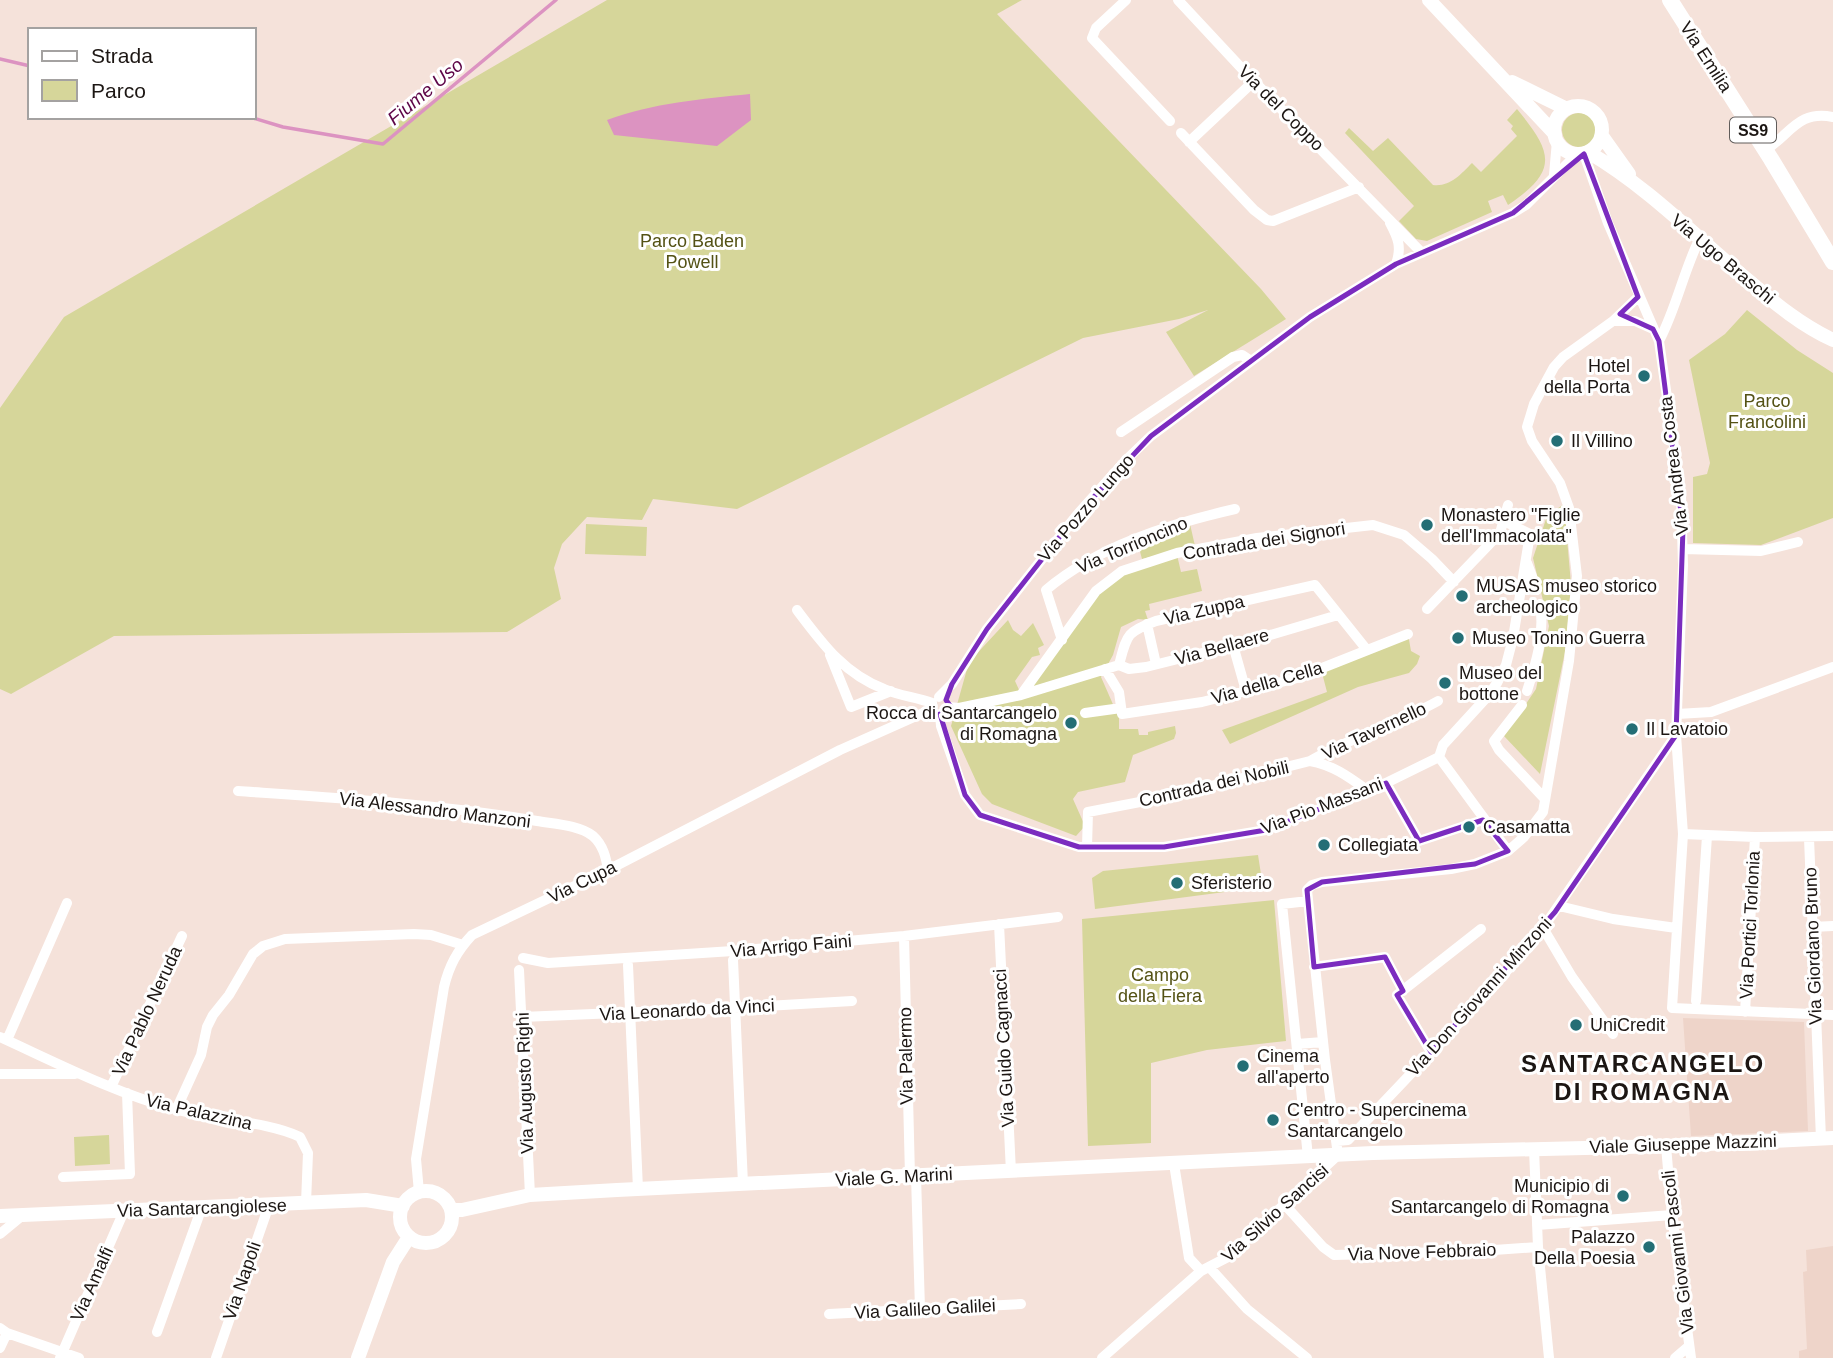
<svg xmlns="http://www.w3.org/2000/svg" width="1833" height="1358" viewBox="0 0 1833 1358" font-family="Helvetica,sans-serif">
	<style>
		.built { fill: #eed4c9 }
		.green { fill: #d6d69a }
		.water { fill: #dc93c1 }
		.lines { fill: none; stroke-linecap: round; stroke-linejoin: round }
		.stream { stroke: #dc93c1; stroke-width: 3.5 }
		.street { stroke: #fff; stroke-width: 10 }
		.secondary { stroke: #fff; stroke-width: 14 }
		.primary { stroke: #fff; stroke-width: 16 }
		.marked { fill: none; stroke: #7b2cbf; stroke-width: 5; stroke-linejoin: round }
		.poi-dot { fill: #246e75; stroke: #fff; stroke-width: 2.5 }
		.labels { text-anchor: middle; stroke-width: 6; stroke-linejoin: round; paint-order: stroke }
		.shield { fill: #fff; stroke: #605c5a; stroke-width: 2 }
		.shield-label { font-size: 16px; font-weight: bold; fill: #1c1613 }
		.street-label { font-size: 18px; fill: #1c1613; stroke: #fff }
		.park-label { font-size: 18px; fill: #545215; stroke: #fff }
		.poi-label { font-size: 18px; fill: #1c1613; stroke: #fff; text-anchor: start }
		.water-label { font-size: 19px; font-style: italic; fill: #5d0547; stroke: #fff }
		.district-label { font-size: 24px; font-weight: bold; letter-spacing: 2px; fill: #1c1613; stroke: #fff }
	</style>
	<rect width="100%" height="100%" fill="#f5e2da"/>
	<path class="built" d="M1683,1018L1804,1022L1808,1131L1691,1136Z
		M1833,1246V1358H1799V1351L1807,1349L1803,1272L1807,1271L1806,1250Z"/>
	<path class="green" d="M607,0H1022L997,14L1261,289L1286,319L1194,376L1166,332L1208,310L1179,319L1083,338L737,509L653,499L642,520L587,517L562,544L554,568L561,599L507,632L114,636L11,694L0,689V408L64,317Z
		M1517,109C1552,152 1560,170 1508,205L1503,195L1488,201L1492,212L1427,241L1416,239L1399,221L1414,206L1345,133L1349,128L1373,151L1388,138L1433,185C1450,187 1460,175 1472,163L1481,172L1517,136L1511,129L1513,126L1507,120Z
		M1562 130a17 17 0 1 1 34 0a17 17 0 1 1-34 0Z
		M1747,310L1797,350L1833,373V518L1761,545L1693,543V477L1707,474L1710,463L1689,360L1725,334Z
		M1564,504L1571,584L1566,647L1540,774L1504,736L1536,689L1549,626L1533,558L1547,516Z
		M586,524L647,527L646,556L585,554Z
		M1190,524L1195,546L1142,559L1138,544Z
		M1177,555L1181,572L1197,569L1202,591L1149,604L1150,610L1145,611L1148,620L1138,619L1121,627L1113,655L1101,677L1119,718V729H1138L1139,735H1148V732L1175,726L1176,733L1174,739L1133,755L1125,782L1078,792L1073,799L1085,826L1076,836L992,804L982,794L951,726L969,662L1008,620L1013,630L1021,636L1033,623L1044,645L1038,648L1040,655L1032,657L1015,681L1021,694L1096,591L1122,571Z
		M1408,634L1411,651L1420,656L1417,664L1409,673L1358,687L1230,744L1222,730L1327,692L1321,669Z
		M1258,855L1263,887L1095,909L1092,878L1103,871Z
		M1274,900L1286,1041L1207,1050L1151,1063V1143L1088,1146L1082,919Z
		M109,1135L110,1164L75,1166L74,1137Z"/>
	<path class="water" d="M750,94L751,120L717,146L614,135L607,120C653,103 702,99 750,94Z"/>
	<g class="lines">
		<path class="stream" d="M0,59L30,66
			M250,117L283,127L383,144L556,0"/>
		<path class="street" d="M1126,0L1096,28L1092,38L1170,121
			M1178,0L1246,73L1422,253
			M1181,133L1254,210L1267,220L1273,221L1359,187
			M1189,142L1254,81
			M1766,150C1791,133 1799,110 1833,117
			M1584,154L1608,223L1659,341L1681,496L1683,565L1676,735L1683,834L1672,1008L1833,1015
			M1554,175L1557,141
			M1390,223C1398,238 1402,247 1396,264
			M1613,321H1635L1653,329
			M1659,341C1676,309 1683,273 1699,240
			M1121,432L1233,357L1242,355L1251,361
			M1683,549L1761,551L1798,542
			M1527,563L1537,590
			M1427,609L1500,533L1508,505
			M797,610C822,643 844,674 884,689C900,696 916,697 932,703
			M1147,624L1156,664
			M1062,640L1046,590C1098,546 1169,524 1235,509
			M1233,645L1246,691
			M830,655L851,707L891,691
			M1119,665C1127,635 1126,632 1156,621L1315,585L1367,650
			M1105,669L1119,692L1122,714L1202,702L1297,678L1408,634
			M1527,691C1536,663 1545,635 1540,604
			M1021,695L1096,591L1122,571L1177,553L1257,538L1373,525L1404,535L1432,559L1454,582
			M939,697L952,684L987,629L1076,516L1126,460L1151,436L1310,317L1396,264L1513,213L1526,205L1577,154
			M1522,705L1494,741L1499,750L1545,799
			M948,707L959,708L1021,695L1119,665L1129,669L1146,667L1250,641L1338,615
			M1085,713L1121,708
			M940,714L941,726L965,795L980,815L1079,847H1164L1266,830L1386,783L1439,757
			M1677,714L1711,712L1833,667
			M1439,757L1443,745L1487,697L1497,683L1506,665L1513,638L1530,534L1504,521
			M1439,757L1508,851
			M1310,761C1351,737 1397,724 1438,701
			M1386,783L1419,841L1483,820
			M238,791C338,798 438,804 537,821C554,824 579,825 593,836C603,845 606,857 608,870
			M1683,834L1755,837L1833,836
			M1809,838L1821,1139
			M1087,847L1088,812L1171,796L1310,761C1333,765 1349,777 1367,790
			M1308,901L1282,904L1308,1157
			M1559,906L1613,919L1676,928
			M999,924L1011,1172
			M1812,927L1833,926
			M1543,928L1572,977L1613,1034
			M904,936L910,1176
			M523,958L548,963L733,951L904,936L1058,917
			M733,960L743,1184
			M628,965L638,1189
			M1314,967L1385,957L1403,991
			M519,970L530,1195
			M1696,1001L1707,836
			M1745,1012L1755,837
			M522,1017L734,1008L852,1001
			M0,1037C57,1063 113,1092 174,1109C211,1120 267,1121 300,1137L308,1153L306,1203
			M7,1040L67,903
			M1297,1044L1323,1042
			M1431,1052L1397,995L1481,929
			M0,1074H75
			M111,1087L182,936
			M176,1110L201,1055L207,1027L213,1015L229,995L253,954L263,946L285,939L414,934L431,935L463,945
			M1337,1141L1348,1140L1494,986L1543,928L1676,735
			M1666,1146L1672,1215L1691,1358
			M1534,1149L1538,1247L1549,1358
			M1174,1164L1189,1258L1201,1271
			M916,1176L920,1309
			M63,1177L130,1174L127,1093
			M419,1192L416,1159L444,987C449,966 457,951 472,935L608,870L840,750L932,709
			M1285,1205L1323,1247L1334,1255L1480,1251L1538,1247
			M1537,1225L1672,1215
			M0,1234L23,1215
			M1210,1268L1247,1309L1307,1358
			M829,1314L1021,1304
			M0,1328L7,1333L79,1358
			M157,1332L202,1207
			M0,1348L7,1333
			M60,1358L124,1211
			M216,1358L269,1205
			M1102,1358L1201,1271L1226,1258L1338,1155L1325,1060L1307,890L1312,885L1322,882L1451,869L1475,864L1508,851L1524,837L1543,812L1569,661L1577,576L1569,508L1560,483L1532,441L1527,427L1534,404L1554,367L1563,357L1613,321L1638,297
			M1675,1358L1689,1346"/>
		<path class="secondary" d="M1429,0L1555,134
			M1512,82L1567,109
			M1554 130a24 24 0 1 1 48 0a24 24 0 1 1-48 0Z
			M1602,136L1629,174
			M1588,152C1648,187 1697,238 1750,282C1777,305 1801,325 1833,340
			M400 1217a26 26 0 1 1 52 0a26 26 0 1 1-52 0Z
			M451,1210H462L530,1195L617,1190L1373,1153L1666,1146L1833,1138
			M0,1216L366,1200L403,1206
			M358,1358L393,1262L409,1237"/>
		<path class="primary" d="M1670,0L1771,159L1833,262"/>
	</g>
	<path class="marked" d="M1584,154L1638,297L1620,314L1653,329L1659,341L1683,528L1676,735L1555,912L1431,1052L1397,995L1403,991L1385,957L1314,967L1307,890L1322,882L1475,864L1508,851L1483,820L1419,841L1386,783L1266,830L1164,847H1079L980,815L965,795L940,714L955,713L946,700L952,684L987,629L1076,516L1151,436L1310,317L1396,264L1513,213Z"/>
	<g class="poi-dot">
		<circle cx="1644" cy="376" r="7"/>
		<circle cx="1557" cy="441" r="7"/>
		<circle cx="1427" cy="525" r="7"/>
		<circle cx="1462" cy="596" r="7"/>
		<circle cx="1458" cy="638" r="7"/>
		<circle cx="1445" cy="683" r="7"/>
		<circle cx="1071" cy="723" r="7"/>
		<circle cx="1632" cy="729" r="7"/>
		<circle cx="1469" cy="827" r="7"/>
		<circle cx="1324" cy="845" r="7"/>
		<circle cx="1177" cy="883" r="7"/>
		<circle cx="1576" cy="1025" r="7"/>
		<circle cx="1243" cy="1066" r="7"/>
		<circle cx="1273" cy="1120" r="7"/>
		<circle cx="1623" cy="1196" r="7"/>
		<circle cx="1649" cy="1247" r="7"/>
	</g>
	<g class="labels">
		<rect class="shield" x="1730" y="117.5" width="46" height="25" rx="5"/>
		<g class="shield-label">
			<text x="1753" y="136">SS9</text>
		</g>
		<g class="street-label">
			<text transform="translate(1706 57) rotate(57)" y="6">Via Emilia</text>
			<text transform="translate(1281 108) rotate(45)" y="6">Via del Coppo</text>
			<text transform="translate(1723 259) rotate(40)" y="6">Via Ugo Braschi</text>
			<text transform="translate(1674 466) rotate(-97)" y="6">Via Andrea Costa</text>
			<text transform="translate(1086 508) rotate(-49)" y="6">Via Pozzo Lungo</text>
			<text transform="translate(1264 541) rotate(-9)" y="6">Contrada dei Signori</text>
			<text transform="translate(1132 545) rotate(-23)" y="6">Via Torrioncino</text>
			<text transform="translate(1204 610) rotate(-13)" y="6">Via Zuppa</text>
			<text transform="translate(1222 647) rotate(-15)" y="6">Via Bellaere</text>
			<text transform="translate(1267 683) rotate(-16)" y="6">Via della Cella</text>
			<text transform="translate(1374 731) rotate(-25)" y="6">Via Tavernello</text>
			<text transform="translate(1214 784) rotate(-13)" y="6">Contrada dei Nobili</text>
			<text transform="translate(1322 806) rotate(-21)" y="6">Via Pio Massani</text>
			<text transform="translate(435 810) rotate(7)" y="6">Via Alessandro Manzoni</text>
			<text transform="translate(582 882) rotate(-26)" y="6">Via Cupa</text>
			<text transform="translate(1750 925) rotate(-87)" y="6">Via Portici Torlonia</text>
			<text transform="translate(791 946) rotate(-5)" y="6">Via Arrigo Faini</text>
			<text transform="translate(1813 946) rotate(-92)" y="6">Via Giordano Bruno</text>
			<text transform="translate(1479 997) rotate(-48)" y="6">Via Don Giovanni Minzoni</text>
			<text transform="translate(687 1010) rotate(-3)" y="6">Via Leonardo da Vinci</text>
			<text transform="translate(147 1011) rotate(-65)" y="6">Via Pablo Neruda</text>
			<text transform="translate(1004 1048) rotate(-93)" y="6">Via Guido Cagnacci</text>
			<text transform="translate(906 1056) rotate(-91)" y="6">Via Palermo</text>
			<text transform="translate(525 1083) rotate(-92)" y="6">Via Augusto Righi</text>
			<text transform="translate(199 1112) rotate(13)" y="6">Via Palazzina</text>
			<text transform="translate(1683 1144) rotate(-2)" y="6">Viale Giuseppe Mazzini</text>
			<text transform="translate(894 1177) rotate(-3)" y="6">Viale G. Marini</text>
			<text transform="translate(202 1208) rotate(-2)" y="6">Via Santarcangiolese</text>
			<text transform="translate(1275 1213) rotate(-42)" y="6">Via Silvio Sancisi</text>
			<text transform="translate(1422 1252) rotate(-2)" y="6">Via Nove Febbraio</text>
			<text transform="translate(1678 1252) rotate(-97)" y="6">Via Giovanni Pascoli</text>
			<text transform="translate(242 1281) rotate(-71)" y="6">Via Napoli</text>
			<text transform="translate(92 1284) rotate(-66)" y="6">Via Amalfi</text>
			<text transform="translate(925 1309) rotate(-3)" y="6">Via Galileo Galilei</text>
		</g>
		<g class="park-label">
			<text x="692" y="247">Parco Baden<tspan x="692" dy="21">Powell</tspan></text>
			<text x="1767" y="407">Parco<tspan x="1767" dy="21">Francolini</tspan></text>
			<text x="1160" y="981">Campo<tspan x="1160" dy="21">della Fiera</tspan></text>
		</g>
		<g class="poi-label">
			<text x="1630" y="372" text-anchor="end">Hotel<tspan x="1630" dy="21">della Porta</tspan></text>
			<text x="1571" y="447">Il Villino</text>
			<text x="1441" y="521">Monastero "Figlie<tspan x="1441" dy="21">dell'Immacolata"</tspan></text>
			<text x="1476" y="592">MUSAS museo storico<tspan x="1476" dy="21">archeologico</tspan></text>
			<text x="1472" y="644">Museo Tonino Guerra</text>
			<text x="1459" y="679">Museo del<tspan x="1459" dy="21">bottone</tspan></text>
			<text x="1057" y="719" text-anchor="end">Rocca di Santarcangelo<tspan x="1057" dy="21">di Romagna</tspan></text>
			<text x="1646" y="735">Il Lavatoio</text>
			<text x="1483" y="833">Casamatta</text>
			<text x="1338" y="851">Collegiata</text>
			<text x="1191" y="889">Sferisterio</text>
			<text x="1590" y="1031">UniCredit</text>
			<text x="1257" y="1062">Cinema<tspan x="1257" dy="21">all'aperto</tspan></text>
			<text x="1287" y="1116">C'entro - Supercinema<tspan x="1287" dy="21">Santarcangelo</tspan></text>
			<text x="1609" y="1192" text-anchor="end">Municipio di<tspan x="1609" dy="21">Santarcangelo di Romagna</tspan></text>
			<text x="1635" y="1243" text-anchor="end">Palazzo<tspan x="1635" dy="21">Della Poesia</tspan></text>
		</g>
		<g class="water-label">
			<text transform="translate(425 91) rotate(-40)" y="7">Fiume Uso</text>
		</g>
		<g class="district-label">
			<text x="1643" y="1072">SANTARCANGELO<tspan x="1643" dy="28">DI ROMAGNA</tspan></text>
		</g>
	</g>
	<rect x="28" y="28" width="228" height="91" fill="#ffffff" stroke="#a4a2a1" stroke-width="2"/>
	<rect x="42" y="51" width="35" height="10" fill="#ffffff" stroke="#a4a2a1" stroke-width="2"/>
	<text x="91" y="63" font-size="21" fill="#1c1613">Strada</text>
	<rect x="42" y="80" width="35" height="21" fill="#d6d69a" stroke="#a4a2a1" stroke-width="2"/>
	<text x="91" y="98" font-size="21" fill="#1c1613">Parco</text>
</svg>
